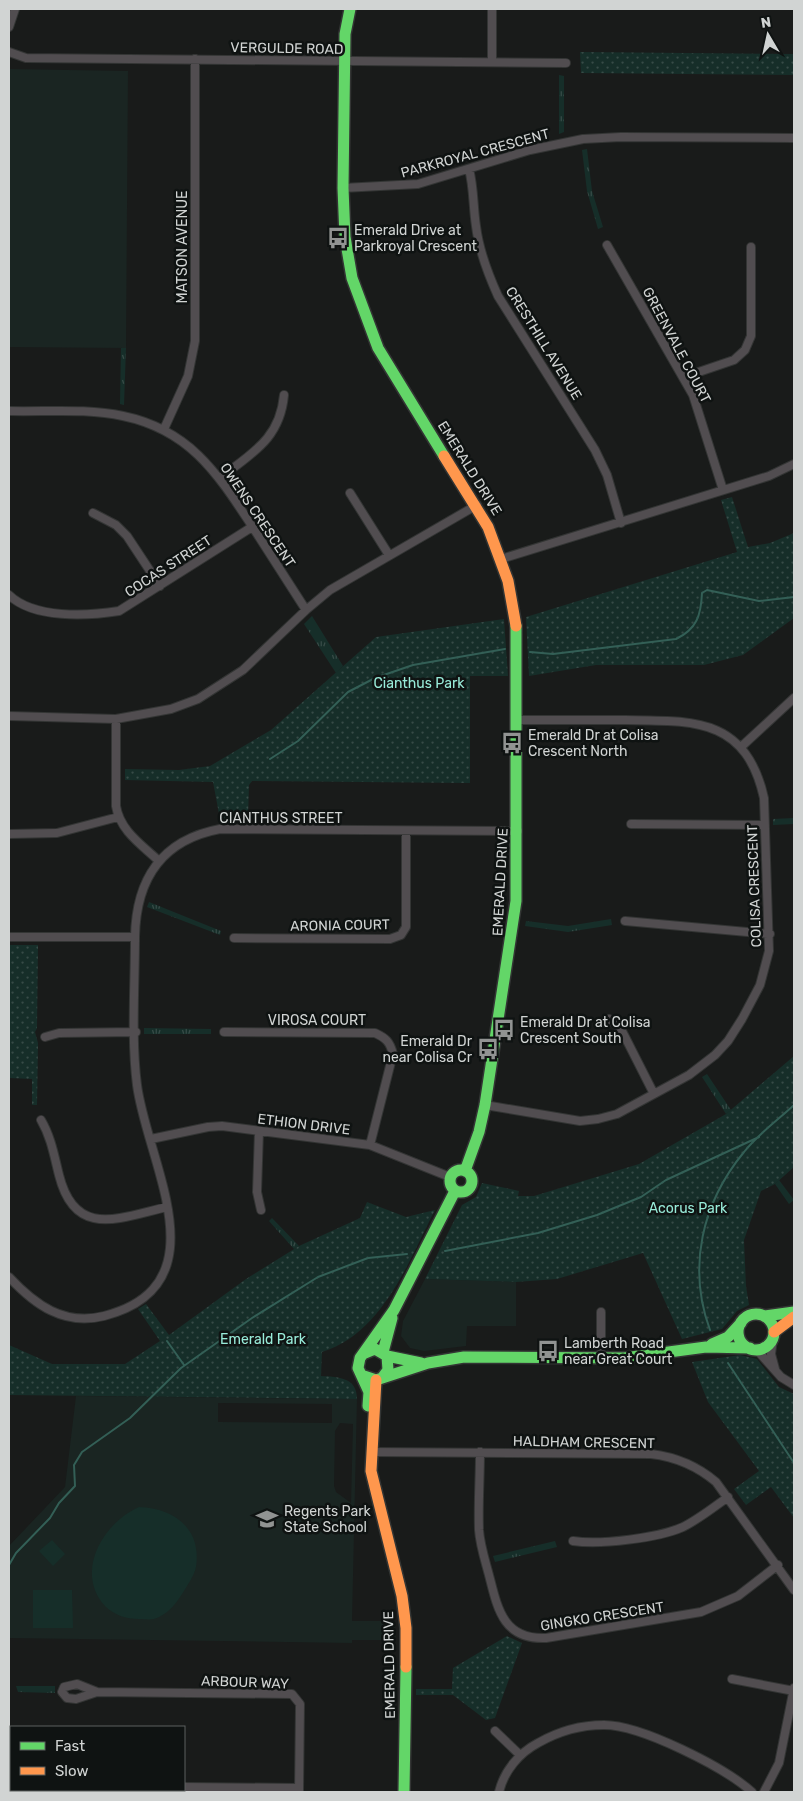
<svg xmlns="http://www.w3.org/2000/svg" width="803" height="1801" viewBox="0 0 803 1801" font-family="Rubik,sans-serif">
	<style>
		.built { fill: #1a2522; fill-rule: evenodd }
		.grass { fill: url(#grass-tufts) }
		.park { fill: url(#park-dots) }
		.garden { fill: #162e29 }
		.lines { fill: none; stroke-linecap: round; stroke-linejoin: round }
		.stream { stroke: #335f56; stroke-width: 2 }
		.street-casing { stroke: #333534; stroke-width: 10 }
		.fast-casing { stroke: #333534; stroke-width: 14 }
		.slow-casing { stroke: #333534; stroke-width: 14 }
		.street { stroke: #514d50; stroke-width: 8 }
		.fast { stroke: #63d668; stroke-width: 11 }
		.slow { stroke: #ff974d; stroke-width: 11 }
		.labels { text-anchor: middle; stroke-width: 5; stroke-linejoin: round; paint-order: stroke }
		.street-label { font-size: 14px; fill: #d1d4d3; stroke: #0f1312 }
		.poi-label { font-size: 14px; fill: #d1d4d3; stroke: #0f1312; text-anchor: start }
		.park-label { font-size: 14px; fill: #98ebd9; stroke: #0f1312 }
	</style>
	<defs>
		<pattern id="grass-tufts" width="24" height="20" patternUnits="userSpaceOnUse" patternTransform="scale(1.25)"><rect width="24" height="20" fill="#162e29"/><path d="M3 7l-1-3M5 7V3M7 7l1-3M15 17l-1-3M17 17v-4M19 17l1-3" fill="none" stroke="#374b47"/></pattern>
		<pattern id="park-dots" width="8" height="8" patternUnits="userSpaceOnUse" patternTransform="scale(1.25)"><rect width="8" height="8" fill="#162e29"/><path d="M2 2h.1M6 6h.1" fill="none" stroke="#374b47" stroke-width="1.8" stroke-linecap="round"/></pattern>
	</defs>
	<rect width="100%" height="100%" fill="#191b1a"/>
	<path class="built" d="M9,69L128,71L126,348L9,347Z
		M425,1279L516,1282V1326H467L466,1346L424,1351L410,1348L401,1336L403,1321Z
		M76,1396L357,1399L352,1621H394L396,1640H352V1643L9,1638V1546L65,1487ZM218,1403L332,1404V1423L218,1422ZM340,1423L353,1424L351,1503L336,1492L334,1486L335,1431Z"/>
	<path class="grass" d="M559,75L564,76V132L559,134Z
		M587,149L592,191L603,227L598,229L587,191L582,150Z
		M121,348H126L124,405L120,404Z
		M312,616L343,666L336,673L304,624Z
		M794,818V824L773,825V819Z
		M149,902L221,931L220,935L147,907Z
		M611,919L612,925L568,932L525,926L526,921L568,926Z
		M144,1028L211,1029V1034H144Z
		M707,1074L731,1110L726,1114L702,1077Z
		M779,1180L794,1200L789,1204L775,1184Z
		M272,1218L299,1246L294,1249L269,1221Z
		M555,1541L557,1547L495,1562L493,1556Z
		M16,1686H55V1693L18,1692Z"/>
	<path class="park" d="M580,52L794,54V75L581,73Z
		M732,497L748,547L770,543L794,533V618L743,655L704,665H596L529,676L526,617L737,552L721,500Z
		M504,619L508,676H470V783L252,781L249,785L248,819H220L213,782L125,780V769L179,770L210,766L271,730L376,637Z
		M9,945H38L37,1028L35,1032L38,1043L37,1105H32V1079L9,1078Z
		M794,1056V1167L775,1184L761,1191L744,1240L746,1286L749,1305L737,1311L722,1329L682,1339L643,1253L557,1279L516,1282L425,1279L462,1205L476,1197L482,1183L519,1191L518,1196H534L639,1164L726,1114Z
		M367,1202L406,1217L435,1210C408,1262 383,1333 322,1352L321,1376C338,1377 357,1377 357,1399L9,1395V1345L52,1364H125L160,1341L138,1309L146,1304L169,1335L246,1279L299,1246L360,1218Z
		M740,1355L757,1359L779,1387L794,1394V1518L771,1487L746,1505L734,1489L759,1471L708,1402L692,1362Z
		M507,1636L522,1643L495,1718L486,1720L453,1695H416V1689H452L453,1668Z"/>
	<path class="garden" d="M139,1507C173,1508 202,1528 196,1567C194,1576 187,1586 182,1594C176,1604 167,1615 154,1619C150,1620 144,1619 139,1619C126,1619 114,1615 105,1606C74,1572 103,1523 139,1507Z
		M52,1540L65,1554L53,1566L39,1551Z
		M33,1590H72L73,1628H33Z"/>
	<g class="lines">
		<path class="stream" d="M530,652L553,654L676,639C697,629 701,615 702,593L707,590L759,601L794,597
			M270,759L298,741L348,692L375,678L413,665L505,649
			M445,1251L538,1233L597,1215L641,1197L666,1180L759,1137
			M710,1330C687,1267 702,1203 744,1152C758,1134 778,1120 794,1105
			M167,1341L184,1365
			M728,1363L794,1463
			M9,1565L16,1553L50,1518L59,1503L75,1486L74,1465L82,1452L130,1418L181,1368L252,1318L318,1277L368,1258L407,1254"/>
		<g class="street-casing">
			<path id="street" d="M9,27L15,9
				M9,52L26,58L566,63
				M492,62V9
				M469,169C474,188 473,207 476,226C479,251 488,274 498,296L595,450L607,475L621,523
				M343,188L418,184L530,150L583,139L621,137L794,138
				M607,245L693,395L723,490
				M684,377L734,360L745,350L751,336V247
				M9,411C46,412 87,408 123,416C190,430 217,473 252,526C270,554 288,582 306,610
				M164,429L188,376L195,341V59
				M220,478C252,453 280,439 284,395
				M350,493L389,555
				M93,513L116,525L127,536L160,586
				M501,559L769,476L794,464
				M9,595C34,619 87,616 119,611L252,527
				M9,716L116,719L171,709L198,699L243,670L306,610L330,590L477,505
				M116,719V806C120,831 142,845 159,861
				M741,747L794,698
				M631,824L765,825
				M9,834L57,833L118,817
				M625,921L770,934
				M9,937H135
				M234,938L390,939L401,935L406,927V831
				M609,1019L621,1029L654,1094
				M224,1032L375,1033C386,1038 390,1042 393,1054L370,1145
				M45,1037L59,1033L136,1032
				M485,1105L580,1121L598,1119L617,1114L689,1075L715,1055L728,1041L742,1019L760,985L769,951L764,798C746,717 693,721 625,720C589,720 554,720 518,720
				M41,1120C51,1137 54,1155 59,1175C75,1239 119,1218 167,1207
				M259,1131L257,1192L261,1210
				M151,1139L208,1127L222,1126L370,1145L450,1177
				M9,1277C35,1305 64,1326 104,1316C224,1285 147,1163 137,1085C131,1038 135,985 135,937C136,880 161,840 220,829L518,831
				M773,1339L771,1354L775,1369
				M756,1349L781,1377L794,1385
				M601,1358V1312
				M371,1452L651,1454C676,1457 696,1465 716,1482L794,1590
				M480,1452C480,1478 478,1504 479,1530C480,1546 486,1563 490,1579C498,1611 505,1640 546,1638L701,1612L738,1596L778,1565
				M573,1541C601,1545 658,1538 683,1527C699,1519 714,1507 728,1497
				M732,1679L794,1691
				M97,1692L77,1684L64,1687L62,1692L67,1698L76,1699L97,1692L292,1694L300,1704L299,1792
				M495,1731L520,1755
				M184,1787L299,1788
				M499,1792C504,1771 519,1753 538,1743C559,1731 580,1725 604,1725C641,1725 724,1767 752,1792
				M764,1792L779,1763L794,1688"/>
		</g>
		<g class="fast-casing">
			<path id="fast" d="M350,9L345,34L343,188L345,237L352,278L378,348L444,456
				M450 1181a11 11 0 1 1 22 0a11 11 0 1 1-22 0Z
				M465,1171L479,1132L485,1105L516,901V626
				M738 1332a18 18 0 1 1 36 0a18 18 0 1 1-36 0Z
				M765,1316L794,1312
				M712,1344L728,1337L741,1323
				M383,1352L392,1318
				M363,1354L375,1349L387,1356L388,1370L382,1378
				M387,1356L421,1363
				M364,1376L376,1380L428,1363L464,1357L624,1358L706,1347L750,1348
				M368,1406L369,1392L358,1368L360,1358L394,1310L455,1191
				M14,1790L15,1792
				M404,1792L406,1667"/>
		</g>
		<g class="slow-casing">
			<path id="slow" d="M444,456L488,527L508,581L516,626
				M774,1332L794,1317
				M376,1380L371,1471L402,1596L406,1628V1667
				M9,1769L11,1779"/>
		</g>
		<use href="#street" class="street"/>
		<use href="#fast" class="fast"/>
		<use href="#slow" class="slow"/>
	</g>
	<defs>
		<g id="bus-bare" transform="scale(1.725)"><path d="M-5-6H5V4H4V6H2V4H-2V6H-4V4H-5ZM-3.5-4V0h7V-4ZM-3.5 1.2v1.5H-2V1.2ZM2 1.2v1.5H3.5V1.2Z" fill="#919392" stroke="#0f1312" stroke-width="2.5" paint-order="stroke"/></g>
		<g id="school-bare" transform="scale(1.725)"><path d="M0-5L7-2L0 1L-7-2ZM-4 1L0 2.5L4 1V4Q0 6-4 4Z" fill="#919392" stroke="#0f1312" stroke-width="2.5" paint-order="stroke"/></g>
	</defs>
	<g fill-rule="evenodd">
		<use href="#bus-bare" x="338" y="238"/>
		<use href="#bus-bare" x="512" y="743"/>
		<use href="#bus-bare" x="504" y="1030"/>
		<use href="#bus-bare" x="488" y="1049"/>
		<use href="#bus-bare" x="548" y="1351"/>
		<use href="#school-bare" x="267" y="1519"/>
	</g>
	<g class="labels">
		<g class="street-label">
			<text transform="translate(287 48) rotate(1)" y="5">VERGULDE ROAD</text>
			<text transform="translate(475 153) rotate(-15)" y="5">PARKROYAL CRESCENT</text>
			<text transform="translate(182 247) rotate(-90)" y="5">MATSON AVENUE</text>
			<text transform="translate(544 343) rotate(58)" y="5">CRESTHILL AVENUE</text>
			<text transform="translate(677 345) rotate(62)" y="5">GREENVALE COURT</text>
			<text transform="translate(470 468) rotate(58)" y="5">EMERALD DRIVE</text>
			<text transform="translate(258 515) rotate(56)" y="5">OWENS CRESCENT</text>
			<text transform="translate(168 566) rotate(-33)" y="5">COCAS STREET</text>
			<text x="281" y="823">CIANTHUS STREET</text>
			<text transform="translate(500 882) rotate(-87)" y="5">EMERALD DRIVE</text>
			<text transform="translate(754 886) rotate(-92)" y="5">COLISA CRESCENT</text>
			<text transform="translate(340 925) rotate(-1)" y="5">ARONIA COURT</text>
			<text x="317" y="1025">VIROSA COURT</text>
			<text transform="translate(304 1124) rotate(7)" y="5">ETHION DRIVE</text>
			<text transform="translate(584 1442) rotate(1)" y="5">HALDHAM CRESCENT</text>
			<text transform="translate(602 1616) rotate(-9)" y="5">GINGKO CRESCENT</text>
			<text transform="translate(389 1665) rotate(-91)" y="5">EMERALD DRIVE</text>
			<text transform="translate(245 1682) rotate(2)" y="5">ARBOUR WAY</text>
		</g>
		<g class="poi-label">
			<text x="354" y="235">Emerald Drive at<tspan x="354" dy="16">Parkroyal Crescent</tspan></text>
			<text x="528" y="740">Emerald Dr at Colisa<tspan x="528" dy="16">Crescent North</tspan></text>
			<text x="520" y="1027">Emerald Dr at Colisa<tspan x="520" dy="16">Crescent South</tspan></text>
			<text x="472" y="1046" text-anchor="end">Emerald Dr<tspan x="472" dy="16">near Colisa Cr</tspan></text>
			<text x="564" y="1348">Lamberth Road<tspan x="564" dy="16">near Great Court</tspan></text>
			<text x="284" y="1516">Regents Park<tspan x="284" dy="16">State School</tspan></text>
		</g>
		<g class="park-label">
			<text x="419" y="688">Cianthus Park</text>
			<text x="688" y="1213">Acorus Park</text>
			<text x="263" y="1344">Emerald Park</text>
		</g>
	</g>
	<rect width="803" height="1801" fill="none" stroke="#d1d4d3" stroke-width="20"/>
	<rect x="10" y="1726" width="175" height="65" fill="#0f1312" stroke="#5d605f"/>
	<rect x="20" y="1742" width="25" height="8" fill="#63d668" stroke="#5d605f"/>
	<text x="55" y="1751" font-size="15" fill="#d1d4d3">Fast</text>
	<rect x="20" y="1767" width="25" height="8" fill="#ff974d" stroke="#5d605f"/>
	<text x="55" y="1776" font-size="15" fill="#d1d4d3">Slow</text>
	<g transform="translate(768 35) rotate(351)" stroke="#0f1312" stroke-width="4" paint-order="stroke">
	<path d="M0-4L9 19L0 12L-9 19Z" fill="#d1d4d3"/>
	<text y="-8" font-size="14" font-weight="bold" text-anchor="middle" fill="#d1d4d3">N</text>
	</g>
</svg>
